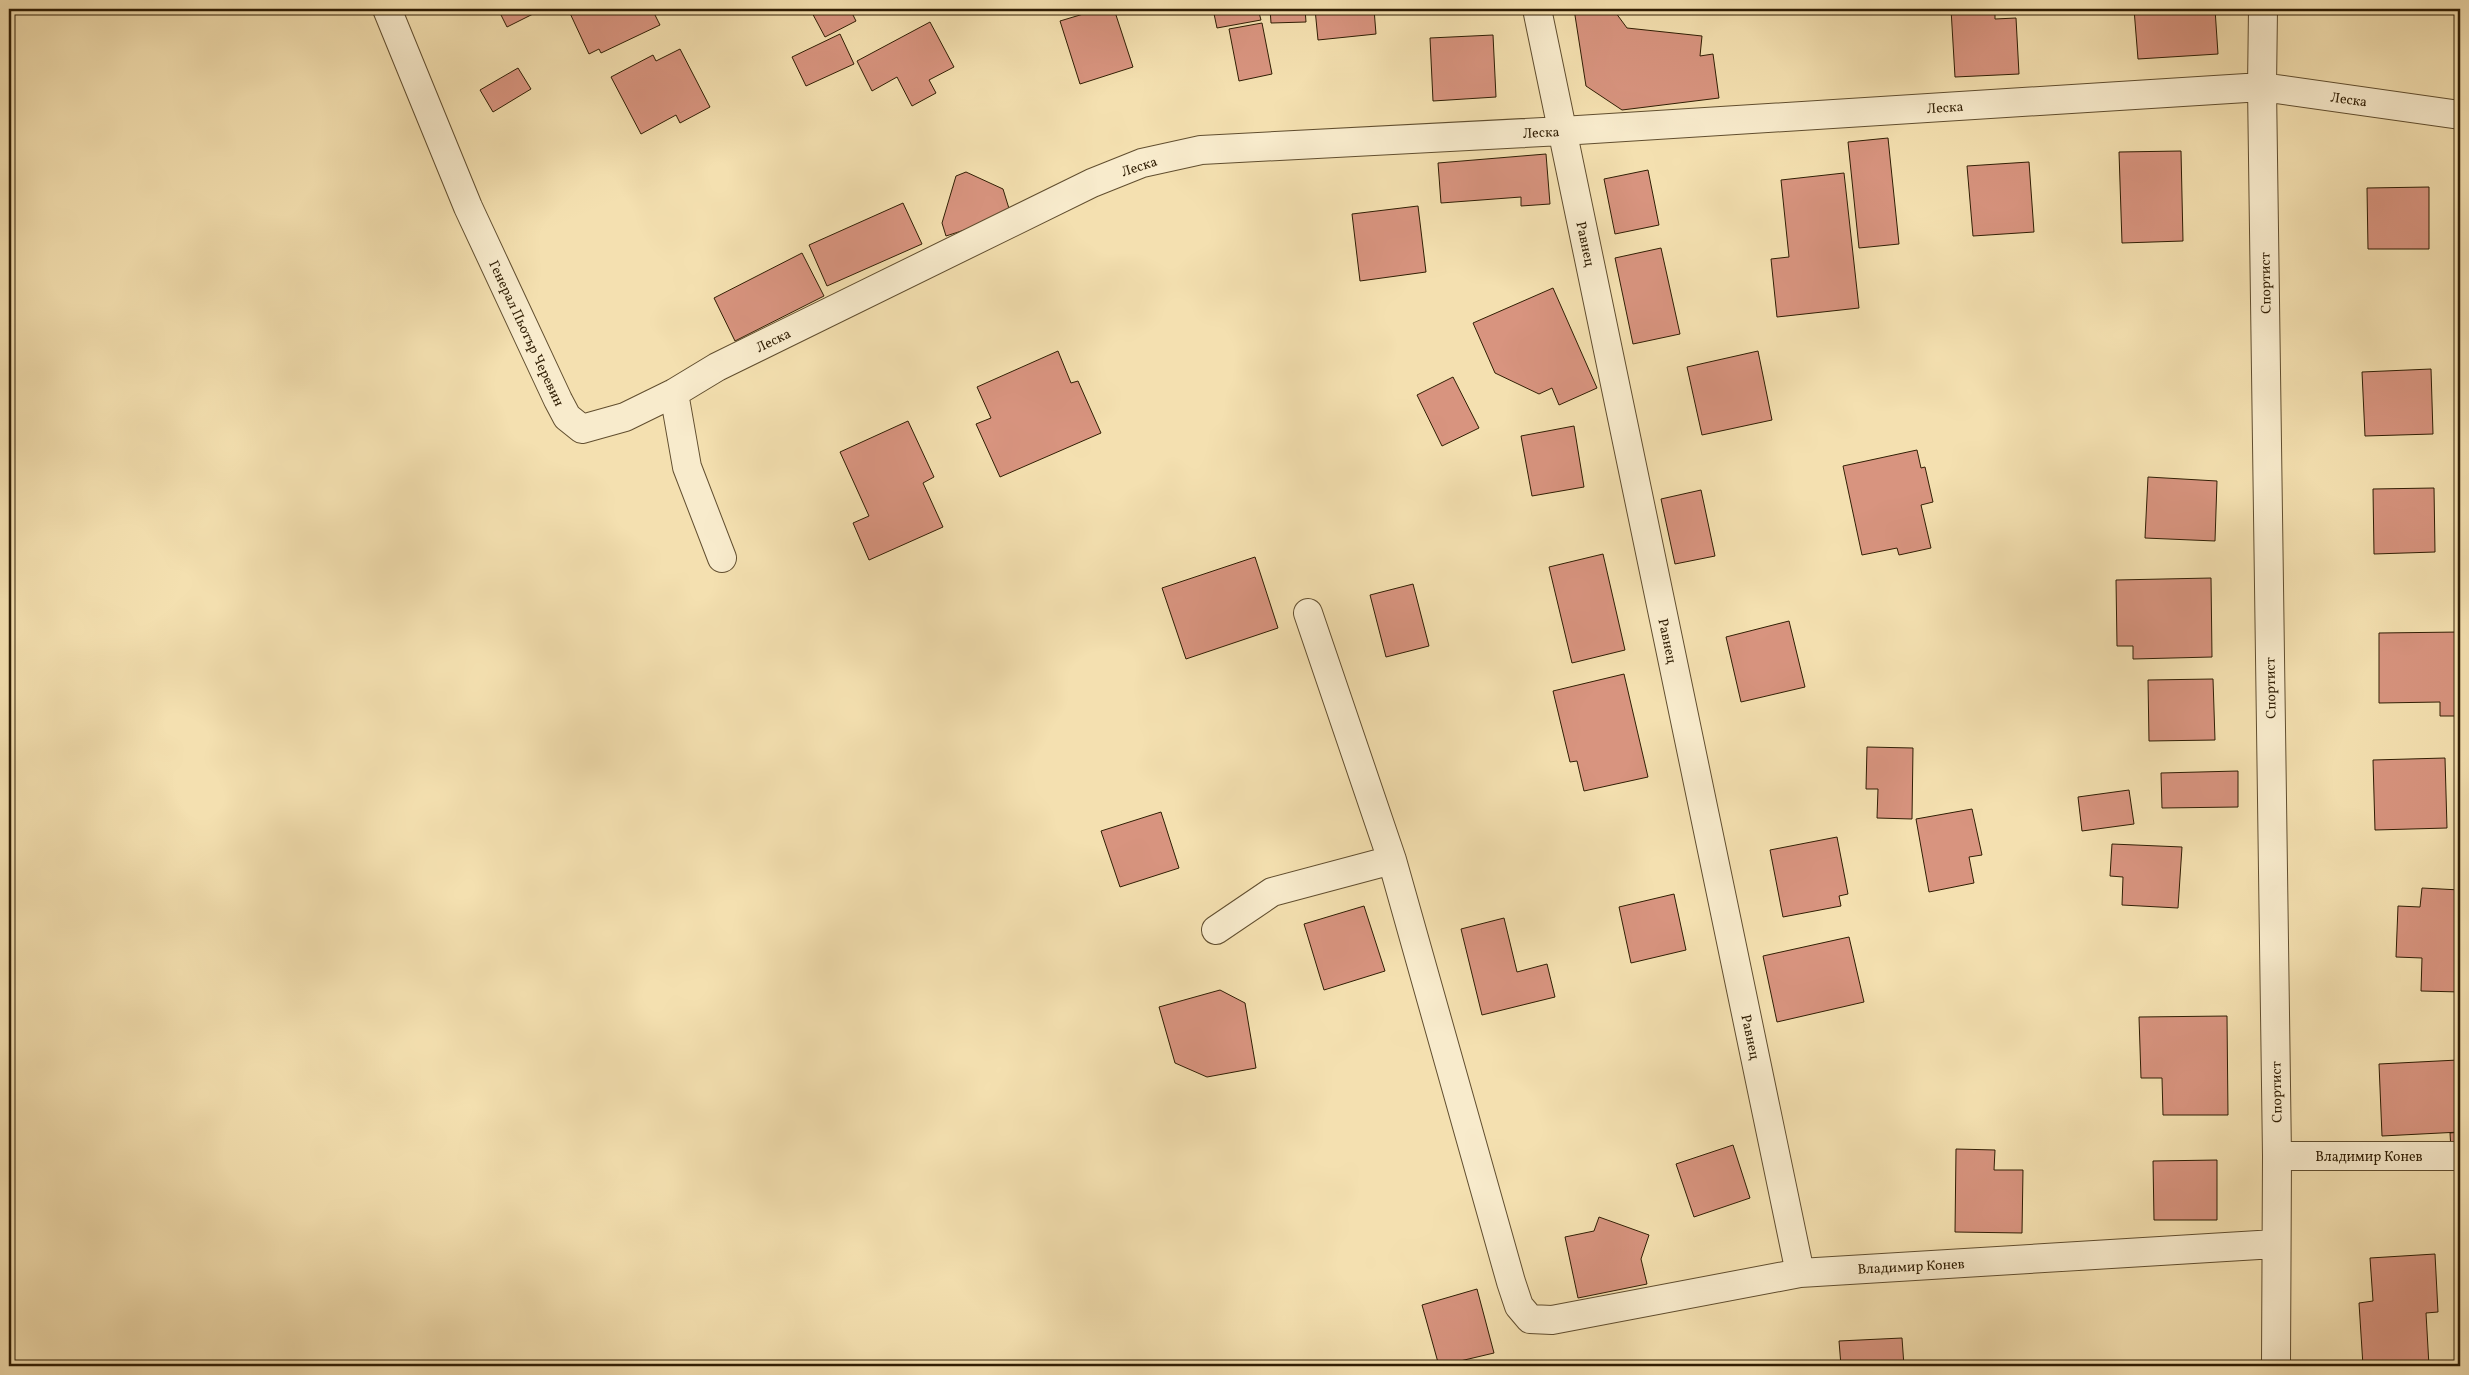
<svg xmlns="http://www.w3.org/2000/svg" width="2469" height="1375" viewBox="0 0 2469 1375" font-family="Vollkorn,serif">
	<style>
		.building { fill: #d8947f; stroke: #301e04 }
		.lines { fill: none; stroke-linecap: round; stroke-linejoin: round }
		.minor-casing { stroke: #614e2f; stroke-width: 30 }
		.minor { stroke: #f8ebcc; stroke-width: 28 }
		.labels { text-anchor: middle; stroke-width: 4.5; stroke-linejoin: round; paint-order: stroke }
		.street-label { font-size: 14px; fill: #301e04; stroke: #f8ebcc }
	</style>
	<rect width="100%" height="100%" fill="#f4e0b0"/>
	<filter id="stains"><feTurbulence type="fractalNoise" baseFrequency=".004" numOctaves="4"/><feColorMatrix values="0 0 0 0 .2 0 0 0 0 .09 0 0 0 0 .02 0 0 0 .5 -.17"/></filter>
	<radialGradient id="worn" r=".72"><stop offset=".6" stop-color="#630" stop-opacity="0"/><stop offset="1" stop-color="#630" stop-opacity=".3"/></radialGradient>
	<path class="building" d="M498,9H538L539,11L507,27Z
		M568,9H652L660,25L601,53L599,49L589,54Z
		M810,9H850L856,21L825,37Z
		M1100,9H1114L1133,67L1080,84L1060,21Z
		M1213,9H1258L1261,20L1217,28Z
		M1270,9H1305L1306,22L1271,23Z
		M1315,9H1374L1376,34L1318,40Z
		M1574,9H1613L1627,28L1702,36L1700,56L1713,54L1719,98L1622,110L1586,86Z
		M1951,9H1995V19L2016,18L2019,74L1955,77Z
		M2134,9H2215L2218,54L2138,59Z
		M930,22L954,67L929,80L936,93L912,106L897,77L872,91L857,61Z
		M1262,23L1272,74L1239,81L1229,29Z
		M840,34L854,64L806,86L792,57Z
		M1493,35L1496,97L1433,101L1430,38Z
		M680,49L710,107L680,123L676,115L641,134L611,77L653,55L656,61Z
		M518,68L531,89L493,112L480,90Z
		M1888,138L1899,244L1859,248L1848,142Z
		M2181,151L2183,241L2122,243L2119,152Z
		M1546,154L1550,204L1521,206V197L1441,203L1438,163Z
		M2029,162L2034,232L1973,236L1967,166Z
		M1648,170L1659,225L1615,234L1604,179Z
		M966,172L1003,189L1011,215L946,236L942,223L956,176Z
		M1844,173L1859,308L1777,317L1771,259L1789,257L1781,180Z
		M2429,187V249H2368L2367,188Z
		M903,203L922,244L827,286L809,245Z
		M1418,206L1426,272L1360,281L1352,214Z
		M1661,248L1680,334L1633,344L1615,258Z
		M802,253L824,296L735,341L714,298Z
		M1553,288L1597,388L1559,405L1552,388L1539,394L1495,373L1473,323Z
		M1058,351L1071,383L1078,381L1101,433L1000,477L976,424L991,418L977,387Z
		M1758,351L1772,420L1702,435L1687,367Z
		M2431,369L2433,434L2365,436L2362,372Z
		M1453,377L1479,428L1442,446L1417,395Z
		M908,421L934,477L923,483L943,527L869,560L853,523L869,516L840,452Z
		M1574,426L1584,487L1532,496L1521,436Z
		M1917,450L1921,468L1925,467L1933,502L1921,505L1931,548L1899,555L1897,548L1862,555L1843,466Z
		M2148,477L2217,481L2215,541L2145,538Z
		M2434,488L2435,552L2374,554L2373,489Z
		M1701,490L1715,556L1675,564L1661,499Z
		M1603,554L1625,650L1572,663L1549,567Z
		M1255,557L1278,628L1186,659L1162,588Z
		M2211,578L2212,657L2133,659V646H2117L2116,580Z
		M1413,584L1429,646L1386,657L1370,595Z
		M1789,621L1805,687L1741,702L1726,637Z
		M2460,632V716H2440V702L2379,703V633Z
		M1624,674L1648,777L1584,791L1577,761L1570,762L1553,691Z
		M2213,679L2215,740L2149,741L2148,680Z
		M1867,747L1913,748L1912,819L1877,818L1878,789H1866Z
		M2445,758L2447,828L2375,830L2373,760Z
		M2238,771V807L2162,808L2161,773Z
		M2129,790L2134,824L2082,831L2078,797Z
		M1972,809L1982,855L1969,857L1974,883L1929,892L1916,819Z
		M1161,812L1179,868L1120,887L1101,831Z
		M1837,837L1848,894L1839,896L1841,906L1783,917L1770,850Z
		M2112,844L2182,847L2178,908L2122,905L2123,877L2110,876Z
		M2422,888L2460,890V992L2421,991L2422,958L2396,957L2398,906L2420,907Z
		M1674,894L1686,950L1631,963L1619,907Z
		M1364,906L1385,971L1324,990L1304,924Z
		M1504,918L1517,972L1547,964L1555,997L1482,1015L1461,929Z
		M1849,937L1864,1002L1777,1022L1763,956Z
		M1220,990L1245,1003L1256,1068L1207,1077L1175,1063L1159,1007Z
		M2227,1016L2228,1115H2163L2162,1078H2141L2139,1017Z
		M2458,1060L2460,1132L2382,1136L2379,1064Z
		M2460,1132V1149L2451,1150L2450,1133Z
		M1733,1145L1750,1198L1694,1217L1676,1164Z
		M1956,1149L1995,1150L1994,1170H2023L2022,1233L1955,1232Z
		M2217,1160V1220H2154L2153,1161Z
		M1599,1217L1649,1235L1641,1259L1647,1284L1578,1298L1565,1237L1594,1231Z
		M2435,1254L2438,1312L2426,1313L2429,1366H2363L2359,1303L2373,1301L2370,1258Z
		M1477,1289L1494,1353L1439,1366L1422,1305Z
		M1902,1338L1904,1366H1841L1839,1341Z"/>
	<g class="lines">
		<g class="minor-casing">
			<path id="minor" d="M387,9L468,207L558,400L567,417L582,429L625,417L674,393L717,367L1092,183L1142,163L1201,150L1562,131L2262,87L2460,115
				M1537,9L1800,1273
				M2263,9L2262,87L2277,1156L2276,1366
				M674,393L687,467L722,558
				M1308,613L1392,860L1511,1282L1519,1306L1530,1319L1552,1320L1800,1273L2275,1244
				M1216,930L1272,892L1392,860
				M2277,1156H2460"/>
		</g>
		<use href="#minor" class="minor"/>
	</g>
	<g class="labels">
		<g class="street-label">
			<text transform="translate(2349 99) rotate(8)" y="5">Леска</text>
			<text transform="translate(1945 107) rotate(-4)" y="5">Леска</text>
			<text transform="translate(1541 132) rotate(-3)" y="5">Леска</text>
			<text transform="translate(1139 166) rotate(-18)" y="5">Леска</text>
			<text transform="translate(1586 244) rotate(78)" y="5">Равнец</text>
			<text transform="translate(2265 283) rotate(-91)" y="5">Спортист</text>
			<text transform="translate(527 333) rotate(65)" y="5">Генерал Пьотър Черевин</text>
			<text transform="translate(773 340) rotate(-26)" y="5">Леска</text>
			<text transform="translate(1668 641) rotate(78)" y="5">Равнец</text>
			<text transform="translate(2270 688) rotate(-91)" y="5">Спортист</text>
			<text transform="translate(1751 1037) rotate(78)" y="5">Равнец</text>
			<text transform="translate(2276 1092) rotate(-91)" y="5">Спортист</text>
			<text x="2369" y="1161">Владимир Конев</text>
			<text transform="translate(1911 1266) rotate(-3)" y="5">Владимир Конев</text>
		</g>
	</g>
	<rect width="2469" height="1375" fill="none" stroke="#f4e0b0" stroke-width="30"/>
	<rect x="10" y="10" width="2449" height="1355" fill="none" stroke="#301e04" stroke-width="2.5"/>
	<rect x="15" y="15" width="2439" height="1345" fill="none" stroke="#301e04"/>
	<rect width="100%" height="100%" filter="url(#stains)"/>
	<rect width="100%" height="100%" fill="url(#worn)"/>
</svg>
